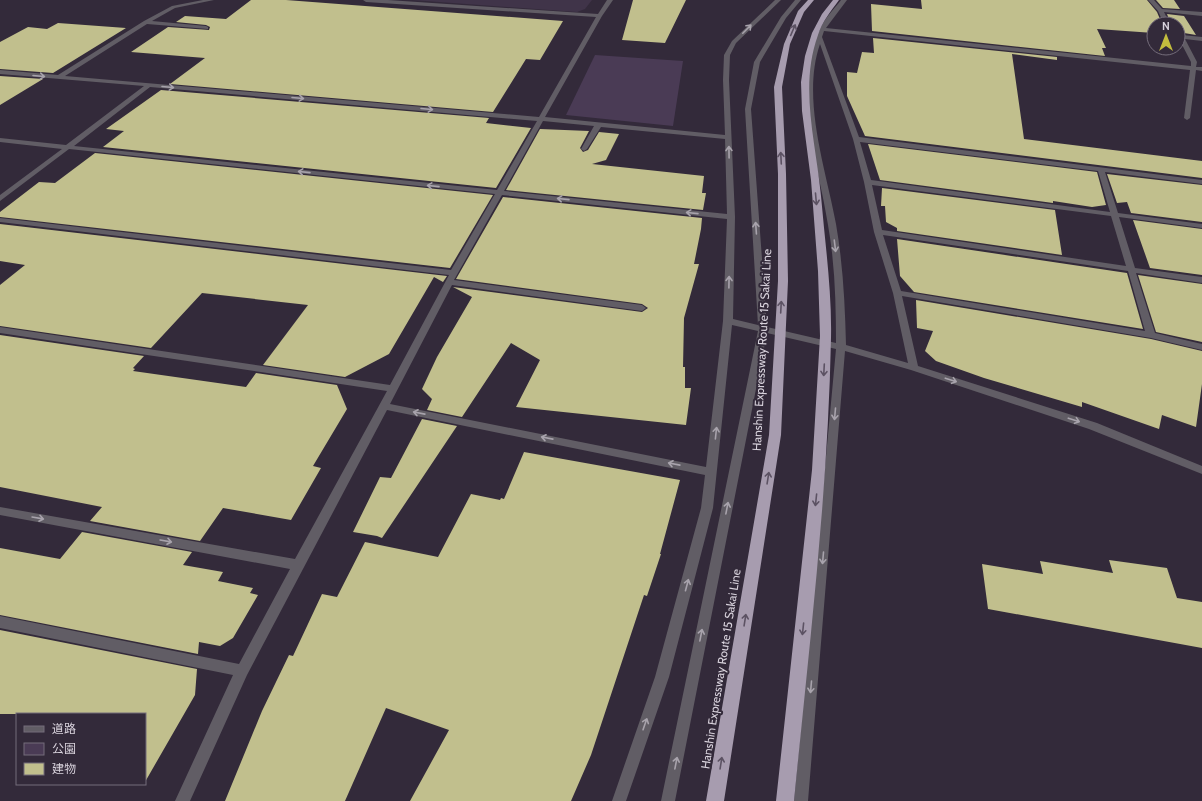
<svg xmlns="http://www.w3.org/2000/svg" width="1202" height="801" viewBox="0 0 1202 801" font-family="Cabin,'Noto Sans JP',sans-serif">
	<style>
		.built { fill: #403449 }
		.green { fill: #4a3b55 }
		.building { fill: #c1bf8d }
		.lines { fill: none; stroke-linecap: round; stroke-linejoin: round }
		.minor { fill: #615d65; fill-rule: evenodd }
		.highway { fill: #a79caf; fill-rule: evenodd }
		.oneway { stroke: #a8a3ac }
		.oneway2 { stroke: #5c5263 }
		.labels { text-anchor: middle; stroke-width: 4; stroke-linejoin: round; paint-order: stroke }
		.street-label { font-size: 12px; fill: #d8d2dc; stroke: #332a3a }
	</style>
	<rect width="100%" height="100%" fill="#332a3a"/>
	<path class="built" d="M412,0H592L585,9L577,12Z"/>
	<path class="green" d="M595,55L683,61L673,126L566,115Z"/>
	<path class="building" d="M251,0H286L563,21L540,60L526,59L493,112L170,84L205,58L131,52L168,27L209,30L210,27L206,25L176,22L185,16L226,19Z
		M633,0H686L665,43L622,40Z
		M921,0H1147L1157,12L1162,24H1154V33L1097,29L1106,48H1102L1105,56L872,31L871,4L922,9Z
		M1156,0H1174L1180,9L1163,8Z
		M1167,14L1184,16L1196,35L1178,32V24H1171Z
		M58,23L126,28L53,73L0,69V42L28,27L47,29Z
		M873,38L1057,57V60L1012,54L1024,139L1202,161V178L865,136L847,96V72L857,73L862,52L874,53Z
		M0,76L43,79L0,105Z
		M161,90L489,118L486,123L531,128L496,188L103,147L124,131L106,129Z
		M540,129L589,131L580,148L583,152L588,150L599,132L619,134L606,160L592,164L704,176L702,193H706L703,210L506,190Z
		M868,144L1097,172L1106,205L1092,207L1053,201V203L880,180Z
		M95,153L493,195L450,268L0,217V212L39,182L55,183Z
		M1107,174L1202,185V222L1131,213L1127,202L1117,203Z
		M882,188L1055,210L1062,255L897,231V228L886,222L885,206H881Z
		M503,197L702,218L701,229L694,264H699L684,318L683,367H685V388H691L686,425L516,407L540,360L511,343L462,417L427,410L432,399L422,389L437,357L472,297L453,287L642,312L648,308L642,304L456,279Z
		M1133,220L1202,229V275L1150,268Z
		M0,224L447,276L443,282L434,277L389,354L345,377L263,365L308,305L202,293L151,348L0,326V285L25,265L0,261Z
		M897,239L1127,273L1143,329L914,292L900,276Z
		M1138,275L1202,284V342L1156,332Z
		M916,300L1151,339L1202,351V384L1196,427L1162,415L1159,429L1082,402V407L984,378L936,361L925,351L933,331L917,328Z
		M0,335L144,356L133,368L135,369L133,371L246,387L256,373L337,385L347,409L313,466L321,468L291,520L223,508L200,541L90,521L102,507L0,487Z
		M422,419L457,426L382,538L377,536L353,532L380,477L391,478Z
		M524,452L680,480L660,554H661L647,596L644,595L591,755L571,801H410L449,730L386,708L345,801H225L262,711L289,655L293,656L322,594L337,597L365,542L438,557L471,494L500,500L501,498L504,499Z
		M82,532L192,552L183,565L223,572L218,581L253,588L250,593L258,595L233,638L220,646L199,642L198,654L0,615V548L60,559Z
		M1109,560L1167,568L1177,598L1202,602V648L988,609L982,564L1043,574L1040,561L1113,573Z
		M0,630L197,669L195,695L145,782V714H0Z"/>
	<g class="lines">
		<path class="minor" d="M203,0H214L175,8L152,21L206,26L208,27V29L147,24L65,76L539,117L596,17L366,2L363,0H388L598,14L607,0H613L602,16L545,117L725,135L723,80L724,55L732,41L775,0H781L736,43L730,55L729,80L735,217L733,319L758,325L745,109L754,62L781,17L795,0H801L786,18L760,62L751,109L767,327L836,343C836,304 835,264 828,225C819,165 790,87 820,29C825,18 834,9 841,0H847L826,28L1191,66V62L1178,37V33L1182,35L1202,37V41L1185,39L1197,62L1196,67H1202V71L1196,70L1190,118L1187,120L1184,118L1190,70L824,31L822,37L859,137L1202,180V184L1105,172L1118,213L1202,224V228L1119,217L1135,268L1202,277V283L1136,273L1155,333L1202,344V350L1151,338L902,296L918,366L1097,423L1202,466V474L1089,429L911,370L845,351L808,801H794L836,349L767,333L675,801H661L758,331L732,325L713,508L669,677L626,801H612L655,677L701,508L705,475L387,410L247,675L190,801H175L233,675L0,628V616L239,664L290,569L0,515V507L295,559L387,391L0,333V327L390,385L449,275L0,222V218L451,270L495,194L69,149L0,201V195L62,149L0,142V138L66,145L144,86L0,74V70L58,75L144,21L172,6ZM820,44L853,139L864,182L874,232L893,293L908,363L846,345C845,305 843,264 836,224C826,169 801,99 820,44ZM150,87L537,121L497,190L74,146ZM543,121L594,126L581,149L584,151L587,149L601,127L725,139L727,214L504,191ZM860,142L1098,171L1110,212L871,180ZM872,185L1111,216L1126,266L882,230ZM502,195L727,219L723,321L706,467L390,404L452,285L642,311L646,308L642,305L454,280ZM883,235L1128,271L1145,331L901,291Z
			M1148,0H1154L1162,9L1202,12V16L1164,12L1170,24H1164L1158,11Z"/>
		<path class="highway" d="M808,0H814L804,12L790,44L782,87L786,174L788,281L781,435L724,801H706L769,435L778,281V174L774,87L784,44L798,11Z
			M833,0H839C831,11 822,22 818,35C799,87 816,142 821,196C825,243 832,291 831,338C828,493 809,647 794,801H776L812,470L820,336L818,271L811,180L802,111L801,82L805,56L812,33L822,14Z"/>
	</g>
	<defs><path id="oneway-shaft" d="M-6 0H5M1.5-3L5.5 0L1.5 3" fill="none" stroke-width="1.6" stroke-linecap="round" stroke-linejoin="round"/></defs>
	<g class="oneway">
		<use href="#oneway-shaft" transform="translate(747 29) rotate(-45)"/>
		<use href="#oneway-shaft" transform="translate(39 76) rotate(5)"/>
		<use href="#oneway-shaft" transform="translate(168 87) rotate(5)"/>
		<use href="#oneway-shaft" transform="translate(298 98) rotate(5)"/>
		<use href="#oneway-shaft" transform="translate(427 109) rotate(5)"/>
		<use href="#oneway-shaft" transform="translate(729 152) rotate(-91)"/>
		<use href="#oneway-shaft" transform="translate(304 172) rotate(-174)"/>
		<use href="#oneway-shaft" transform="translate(433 186) rotate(-174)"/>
		<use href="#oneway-shaft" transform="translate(563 199) rotate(-174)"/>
		<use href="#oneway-shaft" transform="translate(692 213) rotate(-174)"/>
		<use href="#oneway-shaft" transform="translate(756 228) rotate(-94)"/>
		<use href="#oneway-shaft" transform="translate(835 246) rotate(83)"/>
		<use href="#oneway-shaft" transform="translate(729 282) rotate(-89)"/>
		<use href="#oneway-shaft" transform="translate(951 380) rotate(18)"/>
		<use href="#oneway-shaft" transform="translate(419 413) rotate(-169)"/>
		<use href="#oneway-shaft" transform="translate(835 414) rotate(95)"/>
		<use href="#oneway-shaft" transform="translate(1074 420) rotate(18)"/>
		<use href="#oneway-shaft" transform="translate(716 433) rotate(-84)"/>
		<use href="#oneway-shaft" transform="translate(547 438) rotate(-169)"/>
		<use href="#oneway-shaft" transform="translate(674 464) rotate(-169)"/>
		<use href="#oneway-shaft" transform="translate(727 508) rotate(-79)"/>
		<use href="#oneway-shaft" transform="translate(38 518) rotate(10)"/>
		<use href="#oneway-shaft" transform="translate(166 541) rotate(10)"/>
		<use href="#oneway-shaft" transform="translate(823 558) rotate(95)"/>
		<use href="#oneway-shaft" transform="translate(687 585) rotate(-75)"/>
		<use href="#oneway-shaft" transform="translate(701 635) rotate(-79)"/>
		<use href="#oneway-shaft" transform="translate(811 687) rotate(95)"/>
		<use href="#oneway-shaft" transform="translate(645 724) rotate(-71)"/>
		<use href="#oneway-shaft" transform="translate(676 763) rotate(-79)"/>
	</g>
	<g class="oneway2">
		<use href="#oneway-shaft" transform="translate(793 30) rotate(-67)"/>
		<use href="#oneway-shaft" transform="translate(781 158) rotate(-93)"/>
		<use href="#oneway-shaft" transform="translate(816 199) rotate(85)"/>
		<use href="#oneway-shaft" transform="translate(781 307) rotate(-87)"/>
		<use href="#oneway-shaft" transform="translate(824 370) rotate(93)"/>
		<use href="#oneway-shaft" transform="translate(768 478) rotate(-81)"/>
		<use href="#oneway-shaft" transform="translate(816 500) rotate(96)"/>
		<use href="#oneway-shaft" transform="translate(745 620) rotate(-81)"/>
		<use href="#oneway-shaft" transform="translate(803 629) rotate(96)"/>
		<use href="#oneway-shaft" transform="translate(721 763) rotate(-81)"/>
	</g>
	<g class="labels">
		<g class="street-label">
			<text transform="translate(762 350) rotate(-87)" y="4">Hanshin Expressway Route 15 Sakai Line</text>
			<text transform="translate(721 669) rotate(-81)" y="4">Hanshin Expressway Route 15 Sakai Line</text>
		</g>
	</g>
	<rect x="16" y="713" width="130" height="72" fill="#332a3a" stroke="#756d7b"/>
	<rect x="24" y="726" width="20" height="6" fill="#615d65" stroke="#756d7b"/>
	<text x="52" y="733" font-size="12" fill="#d8d2dc">道路</text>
	<rect x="24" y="743" width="20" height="12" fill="#4a3b55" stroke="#756d7b"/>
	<text x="52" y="753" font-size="12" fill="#d8d2dc">公園</text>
	<rect x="24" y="763" width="20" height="12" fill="#c1bf8d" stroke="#756d7b"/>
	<text x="52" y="773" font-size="12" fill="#d8d2dc">建物</text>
	<g transform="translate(1166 36)"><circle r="19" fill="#332a3a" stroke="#756d7b"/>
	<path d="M0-3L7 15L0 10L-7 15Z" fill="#c3bd3e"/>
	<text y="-6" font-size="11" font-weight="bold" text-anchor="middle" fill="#d8d2dc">N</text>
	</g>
</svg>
